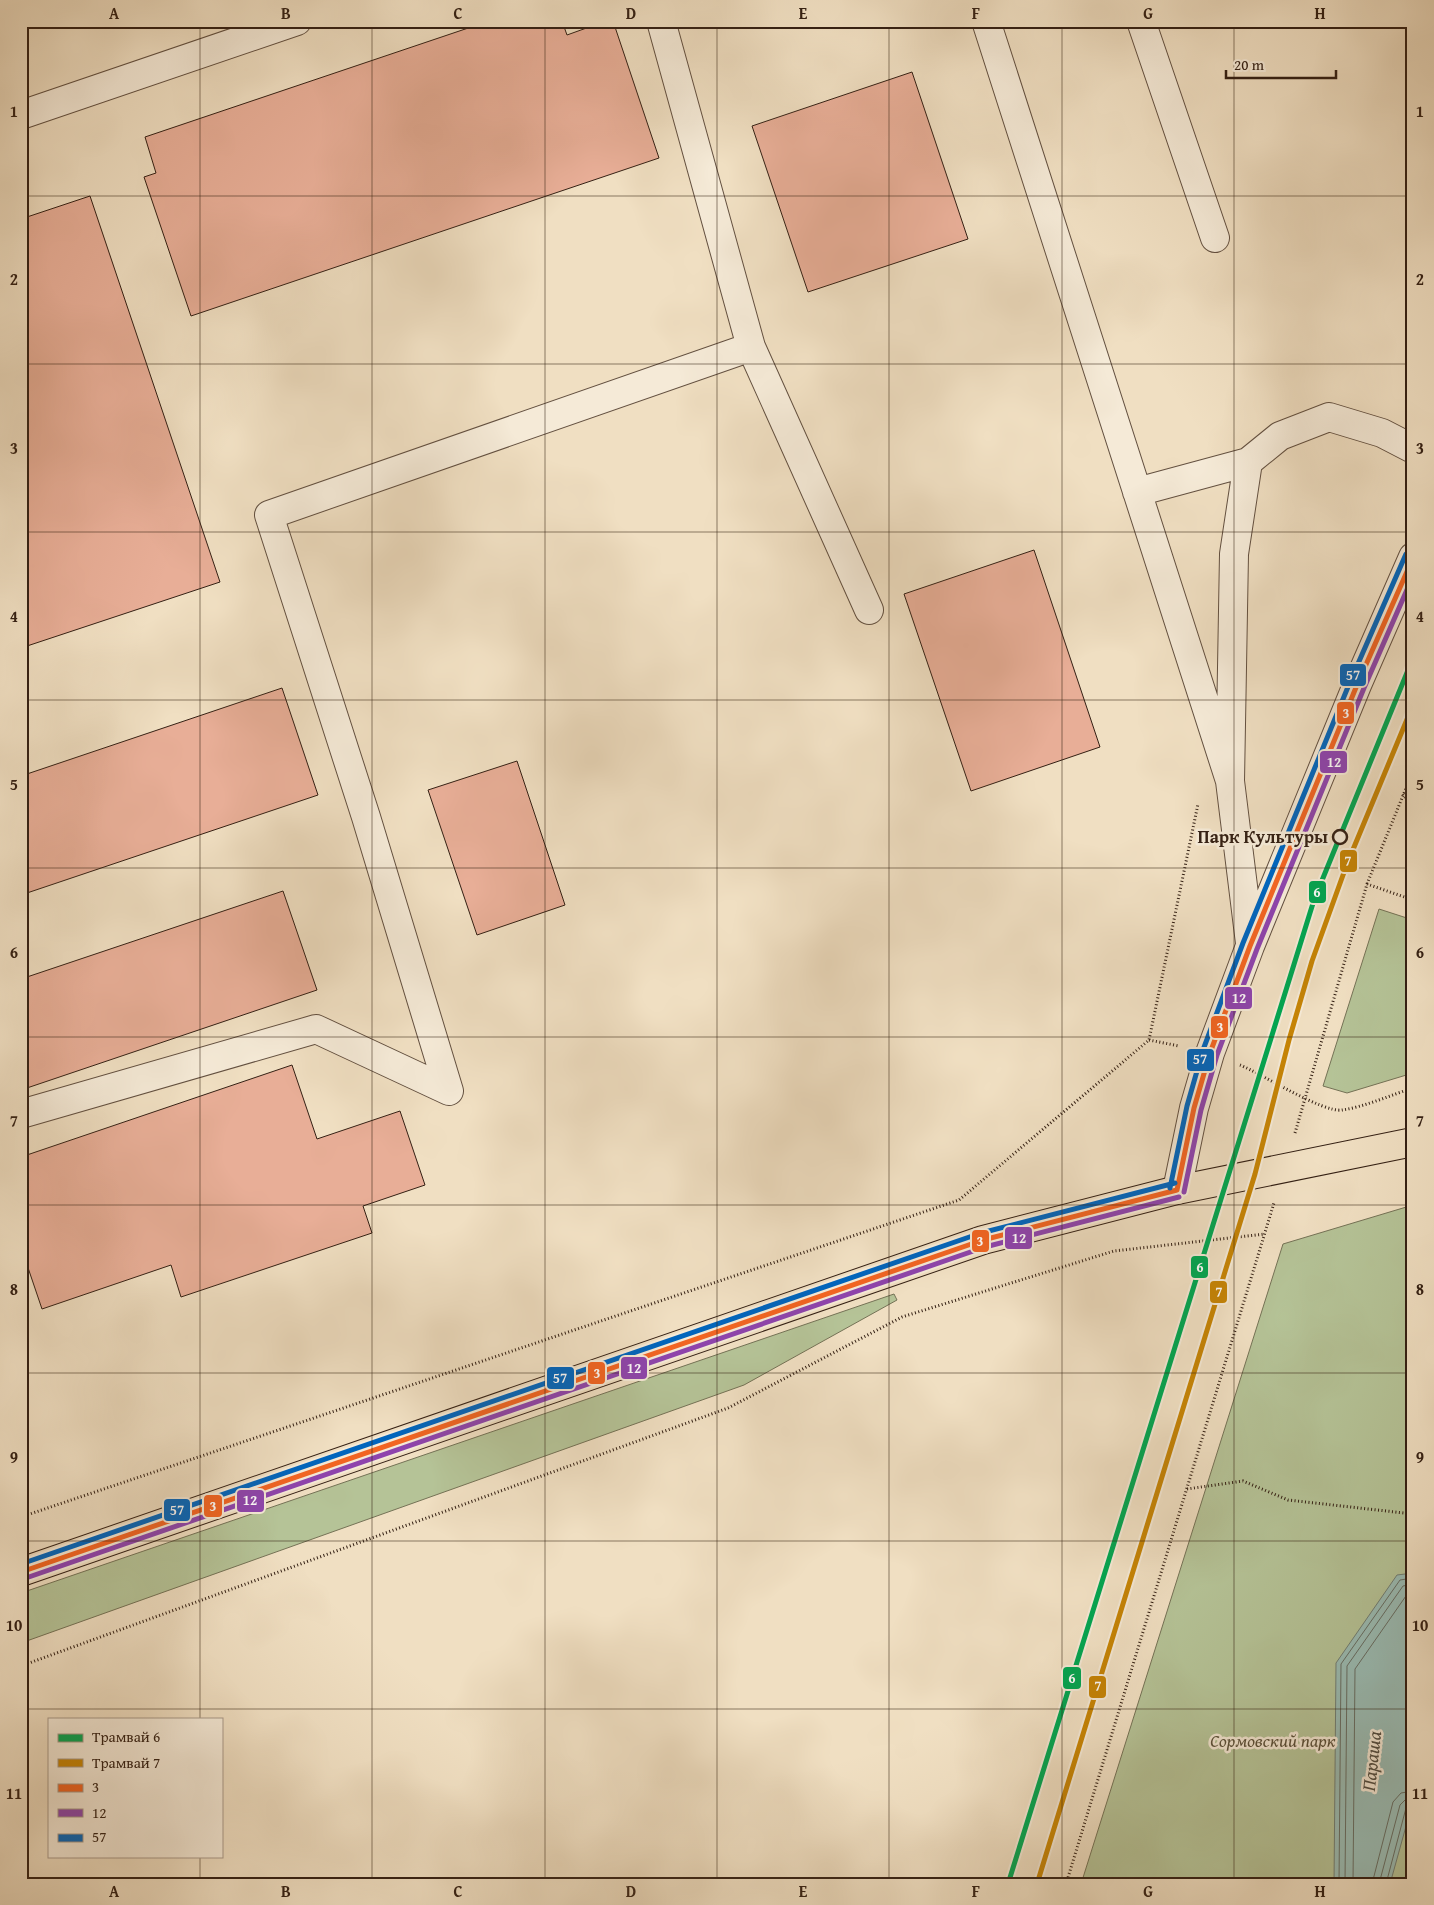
<svg xmlns="http://www.w3.org/2000/svg" width="1434" height="1905" viewBox="0 0 1434 1905" font-family="'Gentium Book Plus',serif">
	<style>
		.green { fill: #b5c397; stroke: #747256 }
		.water { fill: #9abcb4; stroke: #717e74 }
		.lines { fill: none; stroke-linecap: round; stroke-linejoin: round }
		.shore { stroke: #676e64; stroke-width: 1 }
		.building { fill: #e8ae97; stroke: #342014 }
		.minor-casing { stroke: #635040; stroke-width: 30 }
		.major-casing { stroke: #342014; stroke-width: 30 }
		.path { stroke: #342014; stroke-width: 3; stroke-dasharray: 1 2.5; stroke-linecap: butt }
		.minor { stroke: #f5ead7; stroke-width: 28 }
		.major { stroke: #f0dfc2; stroke-width: 28 }
		.bus-1-casing { stroke: #f5ead7; stroke-width: 9 }
		.bus-2-casing { stroke: #f5ead7; stroke-width: 9 }
		.bus-3-casing { stroke: #f5ead7; stroke-width: 9 }
		.bus-1 { stroke: #f26522; stroke-width: 5 }
		.bus-2 { stroke: #8e44ad; stroke-width: 5 }
		.bus-3 { stroke: #0065bd; stroke-width: 5 }
		.tram-1-casing { stroke: #f5ead7; stroke-width: 9 }
		.tram-2-casing { stroke: #f5ead7; stroke-width: 9 }
		.tram-1 { stroke: #00a651; stroke-width: 5 }
		.tram-2 { stroke: #c68405; stroke-width: 5 }
		.grid { fill: none; stroke: #342014; stroke-width: 1; stroke-opacity: 0.55 }
		.stop-dot { fill: #f5ead7; stroke: #342014; stroke-width: 2.5 }
		.labels { text-anchor: middle; stroke-width: 5; stroke-linejoin: round; paint-order: stroke }
		.stop-label { font-size: 18px; font-weight: bold; fill: #342014; stroke: #f5ead7; text-anchor: end }
		.park-label { font-size: 18px; font-style: italic; fill: #5b513b; stroke: #f5ead7 }
		.water-label { font-size: 19px; font-style: italic; fill: #534f44; stroke: #f5ead7 }
		.line-badge { stroke: #f5ead7; stroke-width: 2 }
		.badge-label { font-size: 14px; text-anchor: middle; font-weight: bold; fill: #fff }
		.neatline { fill: none; stroke: #342014; stroke-width: 2 }
		.grid-label { font-size: 16px; text-anchor: middle; font-weight: bold; fill: #342014 }
	</style>
	<rect width="100%" height="100%" fill="#f0dfc2"/>
	<filter id="stains"><feTurbulence type="fractalNoise" baseFrequency=".004" numOctaves="4"/><feColorMatrix values="0 0 0 0 .2 0 0 0 0 .09 0 0 0 0 .02 0 0 0 .5 -.17"/></filter>
	<radialGradient id="worn" r=".72"><stop offset=".6" stop-color="#630" stop-opacity="0"/><stop offset="1" stop-color="#630" stop-opacity=".3"/></radialGradient>
	<path class="green" d="M1379,909L1413,920V1073L1347,1093L1323,1086Z
		M1413,1205V1884H1081L1283,1244Z
		M894,1294L897,1300L744,1385L21,1643V1593Z"/>
	<path class="water" d="M1413,1573V1801L1390,1884H1334L1336,1663L1397,1575Z"/>
	<g class="lines">
		<path class="shore" d="M1339,1884L1341,1664L1400,1580L1413,1578
			M1345,1884L1347,1666L1403,1586L1413,1584
			M1353,1884L1355,1669L1408,1593L1413,1592
			M1372,1884L1393,1802L1401,1793L1413,1791
			M1379,1884L1400,1805L1405,1800L1413,1798
			M1386,1884L1406,1808L1413,1804"/>
	</g>
	<path class="building" d="M489,21H562L567,35L606,21H613L659,158L191,316L144,177L156,173L145,137Z
		M912,72L968,239L808,292L752,126Z
		M90,196L220,582L21,648V219Z
		M1034,550L1100,747L971,791L904,594Z
		M282,688L318,795L21,895V776Z
		M517,761L565,905L477,935L428,790Z
		M283,891L317,990L21,1090V979Z
		M292,1065L317,1139L400,1111L425,1185L363,1206L372,1233L181,1297L171,1265L42,1309L21,1247V1157Z"/>
	<g class="lines">
		<g class="minor-casing">
			<path id="minor" d="M661,21L751,347L869,610
				M986,21L1230,781
				M1141,21L1215,238
				M21,115L297,21
				M1248,462L1234,554L1230,781L1250,943
				M1137,492L1248,462L1280,436L1329,417L1382,433L1413,449
				M21,1114L316,1029L449,1091L366,817L269,515L751,347
				M1177,1190L1194,1108L1210,1053L1250,946L1357,685L1413,557"/>
		</g>
		<g class="major-casing">
			<path id="major" d="M21,1572L983,1240L1177,1190L1413,1142"/>
		</g>
		<path class="path" d="M1403,794L1413,810
			M1367,884L1413,771
			M1149,1040L1179,1046
			M1240,1065C1262,1074 1323,1113 1342,1110C1364,1107 1391,1095 1413,1088
			M1295,1133L1367,884L1413,900
			M1187,1489L1243,1481L1288,1500L1413,1514
			M21,1517L959,1200L1149,1040L1198,804
			M21,1666L728,1408L902,1317L1114,1251L1265,1234
			M1066,1884L1274,1203"/>
		<use href="#minor" class="minor"/>
		<use href="#major" class="major"/>
		<g class="bus-1-casing">
			<path id="bus-1" d="M1177,1190L1194,1108L1210,1053L1250,946L1357,685L1413,558
				M21,1572L983,1240L1177,1190"/>
		</g>
		<g class="bus-2-casing">
			<path id="bus-2" d="M1184,1192L1201,1110L1217,1055L1257,949L1364,688L1413,576
				M23,1579L985,1247L1179,1197"/>
		</g>
		<g class="bus-3-casing">
			<path id="bus-3" d="M1170,1188L1187,1106L1203,1050L1243,943L1350,682L1406,554
				M21,1564L981,1233L1175,1183"/>
		</g>
		<use href="#bus-1" class="bus-1"/>
		<use href="#bus-2" class="bus-2"/>
		<use href="#bus-3" class="bus-3"/>
		<g class="tram-1-casing">
			<path id="tram-1" d="M1008,1884L1314,900L1413,658"/>
		</g>
		<g class="tram-2-casing">
			<path id="tram-2" d="M1037,1884L1255,1174L1289,1040L1312,961L1347,864L1413,705"/>
		</g>
		<use href="#tram-1" class="tram-1"/>
		<use href="#tram-2" class="tram-2"/>
	</g>
	<path class="grid" d="M200,21V1719M372,21V1884M545,21V1884M717,21V1884M889,21V1884M1062,21V1884M1234,21V1884M21,196H1413M21,364H1413M21,532H1413M21,700H1413M21,868H1413M21,1037H1413M21,1205H1413M21,1373H1413M21,1541H1413M21,1709H1413M200,1856V1884"/>
	<circle class="stop-dot" cx="1340" cy="837" r="7"/>
	<g class="labels">
		<g class="stop-label">
			<text x="1328" y="843">Парк Культуры</text>
		</g>
		<g class="park-label">
			<text x="1273" y="1747">Сормовский парк</text>
		</g>
		<g class="water-label">
			<text transform="translate(1371 1761) rotate(-84)" y="7">Параша</text>
		</g>
	</g>
	<g class="line-badge">
		<rect x="1339" y="663" width="28" height="24" rx="5" fill="#0065bd"/>
		<rect x="1336" y="701" width="19" height="24" rx="5" fill="#f26522"/>
		<rect x="1319" y="750" width="29" height="24" rx="5" fill="#8e44ad"/>
		<rect x="1339" y="849" width="19" height="24" rx="5" fill="#c68405"/>
		<rect x="1308" y="880" width="19" height="24" rx="5" fill="#00a651"/>
		<rect x="1224" y="986" width="29" height="24" rx="5" fill="#8e44ad"/>
		<rect x="1210" y="1015" width="19" height="24" rx="5" fill="#f26522"/>
		<rect x="1186" y="1048" width="29" height="24" rx="5" fill="#0065bd"/>
		<rect x="1004" y="1226" width="29" height="24" rx="5" fill="#8e44ad"/>
		<rect x="971" y="1229" width="19" height="24" rx="5" fill="#f26522"/>
		<rect x="1190" y="1255" width="19" height="24" rx="5" fill="#00a651"/>
		<rect x="1209" y="1280" width="19" height="24" rx="5" fill="#c68405"/>
		<rect x="620" y="1356" width="28" height="24" rx="5" fill="#8e44ad"/>
		<rect x="587" y="1361" width="19" height="24" rx="5" fill="#f26522"/>
		<rect x="546" y="1366" width="29" height="24" rx="5" fill="#0065bd"/>
		<rect x="236" y="1489" width="29" height="24" rx="5" fill="#8e44ad"/>
		<rect x="203" y="1494" width="20" height="24" rx="5" fill="#f26522"/>
		<rect x="163" y="1498" width="28" height="24" rx="5" fill="#0065bd"/>
		<rect x="1062" y="1666" width="20" height="24" rx="5" fill="#00a651"/>
		<rect x="1088" y="1675" width="19" height="24" rx="5" fill="#c68405"/>
	</g>
	<g class="badge-label">
		<text x="1353" y="680">57</text>
		<text x="1346" y="718">3</text>
		<text x="1334" y="767">12</text>
		<text x="1348" y="866">7</text>
		<text x="1317" y="897">6</text>
		<text x="1239" y="1003">12</text>
		<text x="1220" y="1032">3</text>
		<text x="1200" y="1064">57</text>
		<text x="1019" y="1243">12</text>
		<text x="980" y="1246">3</text>
		<text x="1200" y="1272">6</text>
		<text x="1219" y="1297">7</text>
		<text x="634" y="1373">12</text>
		<text x="597" y="1378">3</text>
		<text x="560" y="1383">57</text>
		<text x="250" y="1505">12</text>
		<text x="213" y="1511">3</text>
		<text x="177" y="1515">57</text>
		<text x="1072" y="1683">6</text>
		<text x="1098" y="1691">7</text>
	</g>
	<rect width="1434" height="1905" fill="none" stroke="#f0dfc2" stroke-width="55"/>
	<rect x="48" y="1718" width="175" height="140" fill="#f5ead7" stroke="#a89989"/>
	<rect x="58" y="1734" width="25" height="8" fill="#00a651" stroke="#a89989"/>
	<text x="92" y="1742" font-size="15" fill="#342014">Трамвай 6</text>
	<rect x="58" y="1759" width="25" height="8" fill="#c68405" stroke="#a89989"/>
	<text x="92" y="1768" font-size="15" fill="#342014">Трамвай 7</text>
	<rect x="58" y="1784" width="25" height="8" fill="#f26522" stroke="#a89989"/>
	<text x="92" y="1792" font-size="15" fill="#342014">3</text>
	<rect x="58" y="1809" width="25" height="8" fill="#8e44ad" stroke="#a89989"/>
	<text x="92" y="1818" font-size="15" fill="#342014">12</text>
	<rect x="58" y="1834" width="25" height="8" fill="#0065bd" stroke="#a89989"/>
	<text x="92" y="1842" font-size="15" fill="#342014">57</text>
	<path d="M1226 70v8h110v-8" fill="none" stroke="#342014" stroke-width="2.5"/>
	<text x="1234" y="70" font-size="15" fill="#342014" stroke="#f5ead7" stroke-width="4" paint-order="stroke">20 m</text>
	<rect x="28" y="28" width="1378" height="1850" class="neatline"/>
	<g class="grid-label">
		<text x="114" y="19">A</text>
		<text x="286" y="19">B</text>
		<text x="458" y="19">C</text>
		<text x="631" y="19">D</text>
		<text x="803" y="19">E</text>
		<text x="976" y="19">F</text>
		<text x="1148" y="19">G</text>
		<text x="1320" y="19">H</text>
		<text x="14" y="117">1</text>
		<text x="1420" y="117">1</text>
		<text x="14" y="285">2</text>
		<text x="1420" y="285">2</text>
		<text x="14" y="454">3</text>
		<text x="1420" y="454">3</text>
		<text x="14" y="622">4</text>
		<text x="1420" y="622">4</text>
		<text x="14" y="790">5</text>
		<text x="1420" y="790">5</text>
		<text x="14" y="958">6</text>
		<text x="1420" y="958">6</text>
		<text x="14" y="1126">7</text>
		<text x="1420" y="1126">7</text>
		<text x="14" y="1295">8</text>
		<text x="1420" y="1295">8</text>
		<text x="14" y="1463">9</text>
		<text x="1420" y="1463">9</text>
		<text x="14" y="1631">10</text>
		<text x="1420" y="1631">10</text>
		<text x="14" y="1799">11</text>
		<text x="1420" y="1799">11</text>
		<text x="114" y="1897">A</text>
		<text x="286" y="1897">B</text>
		<text x="458" y="1897">C</text>
		<text x="631" y="1897">D</text>
		<text x="803" y="1897">E</text>
		<text x="976" y="1897">F</text>
		<text x="1148" y="1897">G</text>
		<text x="1320" y="1897">H</text>
	</g>
	<rect width="100%" height="100%" filter="url(#stains)"/>
	<rect width="100%" height="100%" fill="url(#worn)"/>
</svg>
